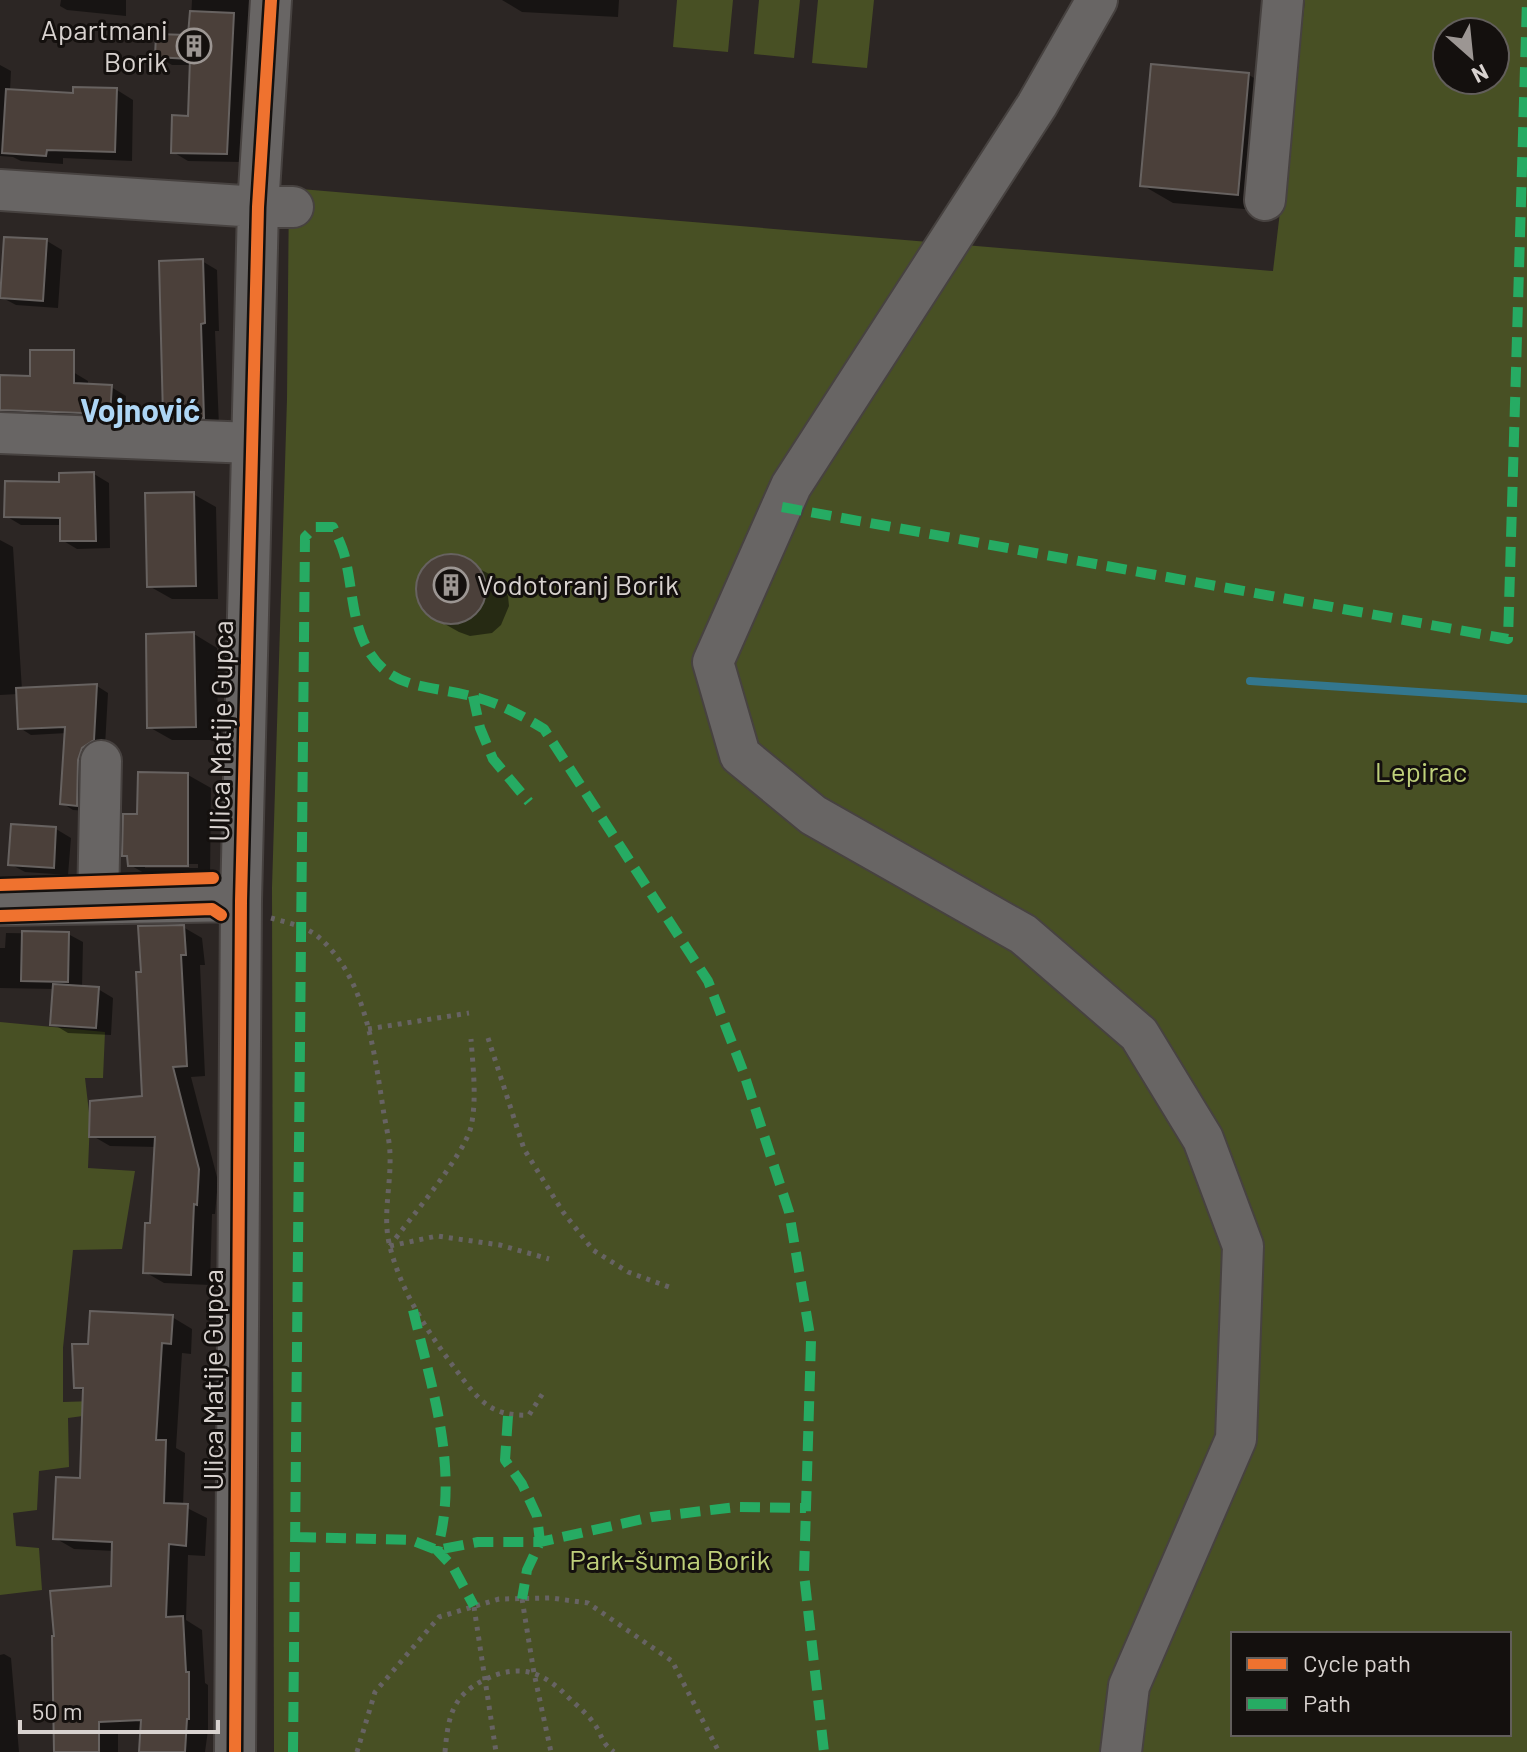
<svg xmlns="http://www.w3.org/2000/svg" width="1527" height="1752" viewBox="0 0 1527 1752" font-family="Barlow,sans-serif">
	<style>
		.green { fill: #485024; fill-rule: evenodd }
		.shadow { fill: #0007; fill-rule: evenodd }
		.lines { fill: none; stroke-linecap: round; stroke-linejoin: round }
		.stream { stroke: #33778e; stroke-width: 8 }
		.building { fill: #4b403a; stroke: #676260; stroke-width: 2 }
		.minor-casing { stroke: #474240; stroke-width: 44 }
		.path { stroke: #676363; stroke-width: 5; stroke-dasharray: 4 6; stroke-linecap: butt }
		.minor { stroke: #686564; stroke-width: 40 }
		.quiet { stroke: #26ab63; stroke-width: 10; stroke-dasharray: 20 10; stroke-linecap: butt }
		.cycleway-casing { stroke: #14100e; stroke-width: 17 }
		.cycleway { stroke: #ef722f; stroke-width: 12 }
		.labels { text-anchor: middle; stroke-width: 6; stroke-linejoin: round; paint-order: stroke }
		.poi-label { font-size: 28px; fill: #d8d2cf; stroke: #14100e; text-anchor: end }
		.street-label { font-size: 28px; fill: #d8d2cf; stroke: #14100e }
		.park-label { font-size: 28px; fill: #bfd07a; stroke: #14100e }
		.quarter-label { font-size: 32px; font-weight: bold; fill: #aed6f5; stroke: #14100e }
	</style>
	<rect width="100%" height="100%" fill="#2c2624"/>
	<path class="green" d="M677,0H733L728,52L673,47Z
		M759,0H800L794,58L754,54Z
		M818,0H874L867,68L812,63Z
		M1305,0H1527V1752H274L272,888L287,399L289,188L1273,271ZM1447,32H1495V80H1447ZM1233,1634H1509V1734H1233Z
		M0,1022L105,1032L103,1078H85L90,1121L88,1168L135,1171L122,1249L73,1250L63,1348V1402L95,1401L90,1415L68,1418L69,1467L39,1471L37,1510L13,1513L16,1546L39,1548L42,1590L0,1595Z"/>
	<path class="shadow" d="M61,0H126V16L67,10L60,6Z
		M192,0H250L241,162L188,161L173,152L190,118L191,65H172L157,56L190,37Z
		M502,0H619L618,17L522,12Z
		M0,65L11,71L10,91L75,95L117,90L133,100L132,161L63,158V164L21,161L13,157L0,156Z
		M1249,75L1279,93L1268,211L1173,203L1142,185Z
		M47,241L62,250L58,308L16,305L1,297Z
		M202,261L217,270L219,331H215L219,426L180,424L165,415Z
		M73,372L88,381V386L111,387L126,396L125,422L0,419V377L32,378Z
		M94,474L109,483L110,548L77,549L62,540V525H21L6,516L61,484Z
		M193,494L216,507L218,599H172L149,586Z
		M0,540L13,547L22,690L97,686L108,693L105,746L88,811L73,810L62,803L67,733L31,735L20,728L18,694L0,695Z
		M454,556L497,578L508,596L509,606L501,625L492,633L470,636L459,632L434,618L420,601L418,590L425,568L434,561Z
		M194,634L217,648L218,740H172L149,727Z
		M188,775L211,788L210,878H153L130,865L129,858L124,855L139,816ZM145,864H198V868H145Z
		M56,829L71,838L68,875L25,872L10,864Z
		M183,927L202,938L205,965H200L205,1076L191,1077L218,1181L215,1214H212L210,1285L164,1283L145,1272L152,1226L157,1147L110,1146L91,1135L144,1098V974Z
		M6,933L68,934L83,942L82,988L98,989L113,998L111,1035L68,1033L53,1024L55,989L0,988V948H5Z
		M172,1317L192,1329L191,1354L182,1353L176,1448L185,1453L183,1506L207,1518L205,1556L188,1555L186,1620L202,1630L205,1683L208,1685V1730L205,1752H141L143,1731L118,1732V1752H56L113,1588L114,1551L74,1549L55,1538L82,1480L85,1392L76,1387L90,1346Z
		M4,1654L11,1658L19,1752H0V1655Z"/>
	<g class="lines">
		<path class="stream" d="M1250,681L1527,699"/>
	</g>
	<path class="building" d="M190,11L234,13L227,154L171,153L172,115L188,116L190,59L155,57L156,34L188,35Z
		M1151,64L1249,73L1238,195L1140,186Z
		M73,87L117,88L115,152L47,150L46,156L2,153L6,89L73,93Z
		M4,237L47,239L43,301L0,298Z
		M203,259L205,323L201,324L204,418L163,416L159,261Z
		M30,350H74V383L112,385L110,414L0,410V375L30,376Z
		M94,472L96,541H60V518L4,517L5,481L59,482V473Z
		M194,492L196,586L147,587L145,493Z
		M416 589a35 35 0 1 1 70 0a35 35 0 1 1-70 0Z
		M194,632L196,727L147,728L146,634Z
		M97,684L94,740L82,748L78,760L77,806L60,804L65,727L18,729L16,688Z
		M138,772L188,773V866H128L127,856H122L123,814H137Z
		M11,824L56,827L54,868L8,865Z
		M184,925L186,955H181L187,1066L173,1067L199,1169L197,1205L194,1204L191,1275L143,1273L145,1223H150L155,1137H89L90,1101L142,1096L136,972H141L138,926Z
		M22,931L69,932L68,982L21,981Z
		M53,984L99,987L96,1028L50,1025Z
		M90,1311L173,1315L171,1344L162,1343L156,1440H166L164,1503L188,1504L186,1546L169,1544L166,1617L183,1616L186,1672H189V1719H187L185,1752H139L141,1720L99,1722V1752H54L52,1636H54L50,1591L111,1586L112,1542L53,1539L56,1477L80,1478L83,1388H74L72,1344H88Z"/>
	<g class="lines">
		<g class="minor-casing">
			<path id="minor" d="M1097,0L1037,105L791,486L713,662L740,755L813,815L1023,934L1139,1034L1203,1139L1243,1246L1236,1439L1129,1686L1121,1752
				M0,190L258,207H293
				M1265,200L1283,0
				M0,433L252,443
				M98,903L101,761
				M0,905L241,901
				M235,1752L241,901L258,207L271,0"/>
		</g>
		<path class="path" d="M271,918C285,922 304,926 316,935C365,974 374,1050 383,1108C385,1123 390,1140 390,1156C391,1187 382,1217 390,1247C402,1294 428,1332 456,1370C478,1399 490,1417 529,1415L543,1393
			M368,1029L469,1013
			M488,1038L524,1149L563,1212L593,1250L628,1272L669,1287
			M390,1246C410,1218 463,1157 471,1127C477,1099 473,1068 471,1039
			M390,1246L437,1236L500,1245L549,1259
			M522,1599L534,1673L551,1752
			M474,1607L496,1752
			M357,1752L375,1692L439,1617L499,1599L551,1598L588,1603L672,1661L719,1752
			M445,1752C448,1719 451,1696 484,1680C521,1662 544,1672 571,1700C579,1707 587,1714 593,1722C603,1735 600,1742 614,1752"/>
		<use href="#minor" class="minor"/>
		<path class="quiet" d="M782,507L1508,639L1527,0
			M473,696L480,728L493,759L529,802
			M413,1310C432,1389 460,1470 437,1550L453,1567L474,1606
			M508,1416L505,1460L522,1484L537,1516L540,1542L527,1570L522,1599
			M296,1537L411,1540L437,1550L478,1542H540L652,1517L737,1507L806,1508
			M293,1752L305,537L315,527H333C338,538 344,550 346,562C352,588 352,614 363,640C386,691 424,684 471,696C497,702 521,715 544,729L708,981L743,1071L789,1212L811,1341L804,1574L824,1752"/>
		<g class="cycleway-casing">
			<path id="cycleway" d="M0,885L213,878
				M0,916L212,909L221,915
				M235,1752L241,901L258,207L271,0"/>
		</g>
		<use href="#cycleway" class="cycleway"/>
	</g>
	<defs>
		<g id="building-ring" transform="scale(1.8)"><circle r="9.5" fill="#14100e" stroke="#9c9693" stroke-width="1.5"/><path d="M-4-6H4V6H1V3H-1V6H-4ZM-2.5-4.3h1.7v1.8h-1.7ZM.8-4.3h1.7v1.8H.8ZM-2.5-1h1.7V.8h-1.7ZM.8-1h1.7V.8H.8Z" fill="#9c9693"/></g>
	</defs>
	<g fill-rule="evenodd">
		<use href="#building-ring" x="194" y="46"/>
		<use href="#building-ring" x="451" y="585"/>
	</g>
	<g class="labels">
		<g class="poi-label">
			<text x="168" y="40">Apartmani<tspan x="168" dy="32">Borik</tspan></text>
			<text x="477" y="595" text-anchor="start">Vodotoranj Borik</text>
		</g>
		<g class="street-label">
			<text transform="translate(221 731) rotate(-89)" y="10">Ulica Matije Gupca</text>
			<text transform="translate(213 1380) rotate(-90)" y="10">Ulica Matije Gupca</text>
		</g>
		<g class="park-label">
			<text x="1421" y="782">Lepirac</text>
			<text x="670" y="1570">Park-šuma Borik</text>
		</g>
		<g class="quarter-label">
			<text x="140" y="422">Vojnović</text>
		</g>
	</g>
	<rect x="1231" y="1632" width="280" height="104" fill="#14100e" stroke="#625e5b" stroke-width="2"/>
	<rect x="1247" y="1658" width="40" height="12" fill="#ef722f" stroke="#625e5b" stroke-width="2"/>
	<text x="1303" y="1672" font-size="24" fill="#d8d2cf">Cycle path</text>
	<rect x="1247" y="1698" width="40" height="12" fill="#26ab63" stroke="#625e5b" stroke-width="2"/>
	<text x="1303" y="1712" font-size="24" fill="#d8d2cf">Path</text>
	<g transform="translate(1471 56) rotate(153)"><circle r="38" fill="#14100e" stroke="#625e5b" stroke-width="2"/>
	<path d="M0-6L14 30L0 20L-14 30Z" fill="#9c9693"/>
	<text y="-12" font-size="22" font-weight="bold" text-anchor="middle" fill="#d8d2cf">N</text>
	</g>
	<path d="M20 1720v12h198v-12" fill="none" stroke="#d8d2cf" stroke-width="4"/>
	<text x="32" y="1720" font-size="24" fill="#d8d2cf" stroke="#14100e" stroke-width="6" paint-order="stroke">50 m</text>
</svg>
